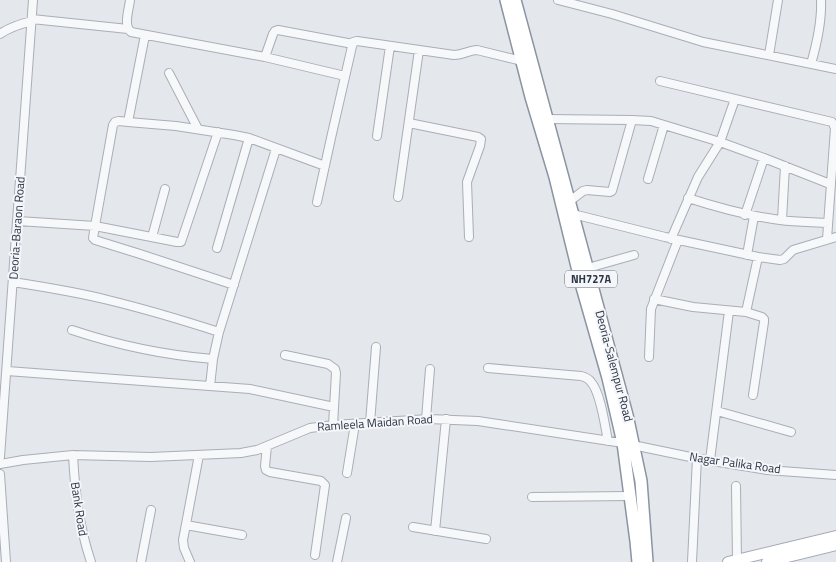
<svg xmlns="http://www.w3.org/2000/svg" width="836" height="562" viewBox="0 0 836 562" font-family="'Titillium Web',sans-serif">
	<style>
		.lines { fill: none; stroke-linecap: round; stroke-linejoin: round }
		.minor-casing { stroke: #a9aeb7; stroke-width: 10 }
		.major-casing { stroke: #a3abb8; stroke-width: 12 }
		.highway-casing { stroke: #8b94a3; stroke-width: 14 }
		.minor { stroke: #f7f8fa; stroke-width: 8 }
		.major { stroke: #fff; stroke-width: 10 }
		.highway { stroke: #fff; stroke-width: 11 }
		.labels { text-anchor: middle; stroke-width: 4; stroke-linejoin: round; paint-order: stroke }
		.shield { fill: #f4f6f9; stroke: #676e7b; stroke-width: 1 }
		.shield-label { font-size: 11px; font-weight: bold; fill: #2b3445 }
		.street-label { font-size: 12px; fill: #2b3445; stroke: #f4f6f9 }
	</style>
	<rect width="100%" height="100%" fill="#e4e7ec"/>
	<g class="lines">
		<g class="minor-casing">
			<path id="minor" d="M130,0C129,10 123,25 131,32L265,57L345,76
				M558,0L612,14L703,42L836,69
				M32,19L128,29
				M0,34C10,27 20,24 32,21
				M769,55L778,0
				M265,57L273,34L275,31L278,30L353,44
				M811,64C817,43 822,22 821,0
				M169,73L198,129
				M660,81L832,122L835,128L827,239
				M547,119L632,120L651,121L720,142L764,158L830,184
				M128,122L145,35
				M409,123L478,137L481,139L480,146L467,182L469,237
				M377,136L390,46
				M648,179L664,125
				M398,197L419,50
				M688,198C719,208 749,216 780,220C796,222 812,222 828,223
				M570,201L583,191L587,190L610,192L612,191L632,120
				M317,202L331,138L353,42L357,41L454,55C464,55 469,50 477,50L522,61
				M573,214L665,237L758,257L780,260L784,259L793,250L836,237
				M745,215L764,158
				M782,220L785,166
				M18,221L95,226L177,242H181L218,132
				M152,237L165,189
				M671,239L698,177L720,142L735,99
				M217,248L249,138
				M747,255L754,216
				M588,268L634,255
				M13,282C45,287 77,292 108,300C145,309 182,320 219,332
				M234,285L140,254L95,240L93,238L95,226L113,125L115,122L119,121L128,122L176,126L234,135L249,138L325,166
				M654,299L693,307L746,312L762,317L764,319V322L753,395
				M746,312L758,257
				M72,330C120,346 162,355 213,359
				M285,355L328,364L335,369L336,373L333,425
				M649,357L651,309L678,240
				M488,368L581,376C585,377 589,379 591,382C601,393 605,427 608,441
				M7,371L250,389L334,407
				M210,386L213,359L219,332L276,149
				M717,411L791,432
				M426,419L430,369
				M370,423L376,347
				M267,446L265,466L266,470L270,472L321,481L325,485L315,555
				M73,455C75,493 79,526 91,562
				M0,457L33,0
				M710,460L729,311
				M0,464L23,460L73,455L151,457L241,453L257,450L310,428L333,425L429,419L478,421L623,443L700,459L767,470L836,475
				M347,473L355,424
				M0,474L6,562
				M736,486L737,560
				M532,497L630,496
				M186,525L242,535
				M413,527L486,539
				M435,531L446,419
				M141,562L151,510
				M190,562L184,548L183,540L199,455
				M337,562L346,518
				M692,562L697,458"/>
		</g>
		<g class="major-casing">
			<path id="major" d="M728,562L836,536
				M767,562L836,545"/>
		</g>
		<g class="highway-casing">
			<path id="highway" d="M506,0L531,97L555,177L582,287L608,378L623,443L636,541L638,562
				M515,0L627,415L641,481L647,562"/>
		</g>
		<use href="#minor" class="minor"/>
		<use href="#major" class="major"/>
		<use href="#highway" class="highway"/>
	</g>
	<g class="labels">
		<rect class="shield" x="565" y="270.5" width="52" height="17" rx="4"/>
		<g class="shield-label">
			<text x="591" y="283">NH727A</text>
		</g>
		<g class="street-label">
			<text transform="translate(17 228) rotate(-86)" y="4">Deoria-Baraon Road</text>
			<text transform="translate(614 366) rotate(75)" y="4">Deoria-Salempur Road</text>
			<text transform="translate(375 423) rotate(-4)" y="4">Ramleela Maidan Road</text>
			<text transform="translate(735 463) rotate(8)" y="4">Nagar Palika Road</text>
			<text transform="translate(79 509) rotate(81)" y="4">Bank Road</text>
		</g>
	</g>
</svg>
